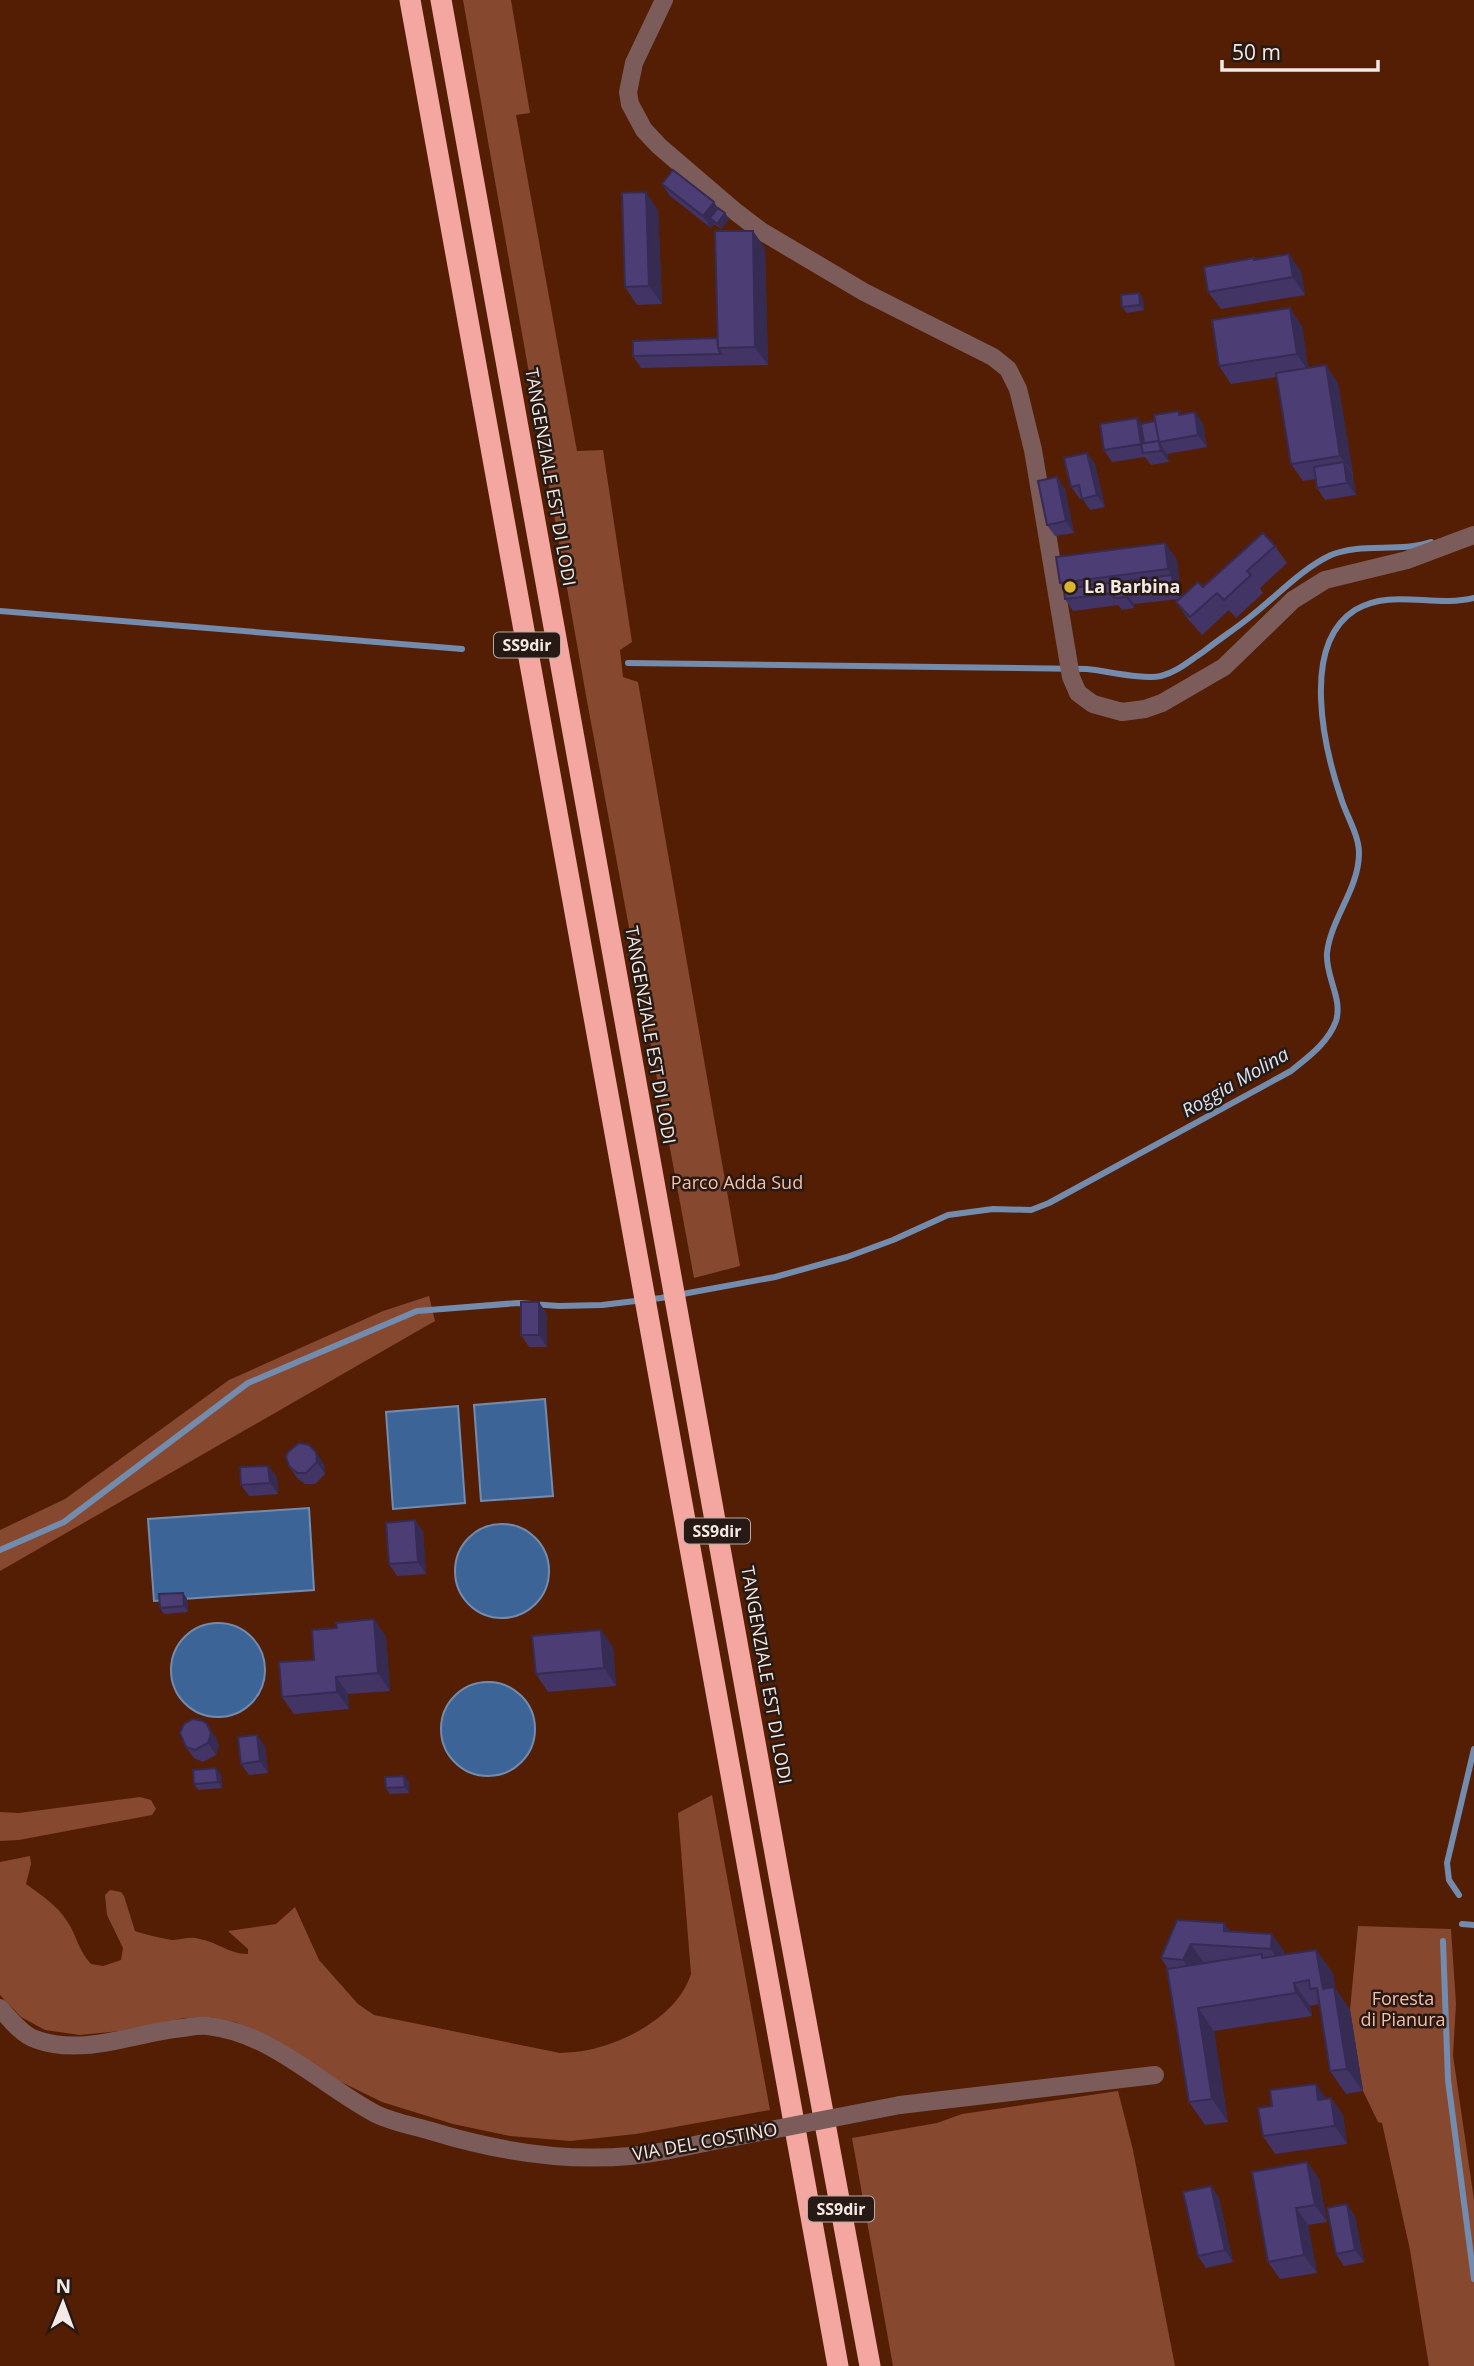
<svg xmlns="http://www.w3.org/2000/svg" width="1474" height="2366" viewBox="0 0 1474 2366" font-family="'Open Sans',sans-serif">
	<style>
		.green { fill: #541e04 }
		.forest { fill: #86482e }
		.water { fill: #3c6497; stroke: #738cae; stroke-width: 2 }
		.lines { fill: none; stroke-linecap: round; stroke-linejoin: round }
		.stream { stroke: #738cae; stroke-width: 6 }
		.minor { stroke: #7c5c5a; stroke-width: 18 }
		.highway { stroke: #f4a6a1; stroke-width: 21 }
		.minor-bridge { stroke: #7c5c5a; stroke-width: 18 }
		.wall { fill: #423465 }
		.shaded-wall { fill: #362b52 }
		.building { fill: #4d3d75; stroke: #362b52; stroke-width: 2 }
		.poi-dot { fill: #dab333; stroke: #271913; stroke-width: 2.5 }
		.labels { text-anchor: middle; stroke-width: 5; stroke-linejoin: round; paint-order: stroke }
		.shield { fill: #271913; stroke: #b6aba6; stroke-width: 2 }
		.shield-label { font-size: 16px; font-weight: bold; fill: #f3e9e5 }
		.street-label { font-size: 18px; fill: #f3e9e5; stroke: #271913 }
		.poi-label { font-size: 18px; font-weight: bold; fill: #f3e9e5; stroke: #271913; text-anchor: start }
		.park-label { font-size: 18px; fill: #f8bea7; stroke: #271913 }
		.water-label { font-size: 19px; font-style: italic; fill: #d8e4f3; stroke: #271913 }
	</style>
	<rect width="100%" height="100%" fill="#31221d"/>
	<path class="green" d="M0,0H1474V2366H0Z"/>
	<path class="forest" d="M463,0H511L530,113L516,115L577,451L603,450L632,642L620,650L623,677L638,682L740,1266L694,1278L587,701Z
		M429,1296L435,1321L0,1571V1530L65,1499L229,1380L383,1311Z
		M712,1795L770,2110L636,2134L570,2141L510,2136L453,2124L382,2102L331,2077L272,2038L235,2022L210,2017L184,2018L120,2031L80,2035L45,2030L21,2017L0,1995V1862L30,1856L31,1864L26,1884C41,1895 57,1905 67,1921C77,1936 78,1950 91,1964L103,1966L121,1960L123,1948L107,1915L105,1895L110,1890L121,1892L124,1896L135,1931C139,1933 169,1940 173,1940C183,1939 190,1936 200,1939C217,1942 231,1955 248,1954V1949L228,1931L276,1924L295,1907L319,1960L358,2004L374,2015L560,2053C569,2052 579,2052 588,2050C627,2042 678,2015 691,1974L678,1813Z
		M140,1797L151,1800L156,1809L152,1815L19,1840L0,1841V1812L19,1813Z
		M1358,1926L1451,1929L1456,2004L1453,2055L1474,2200V2366H1429L1410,2250L1382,2123L1378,2122L1363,2091L1350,2010Z
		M1118,2091L1133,2150L1175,2366H893L852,2138L937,2123L962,2114Z"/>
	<path class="water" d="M545,1399L553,1496L481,1501L474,1405Z
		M458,1406L465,1503L393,1509L386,1412Z
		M309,1508L314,1590L154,1601L148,1519Z
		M455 1571a47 47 0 1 1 94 0a47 47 0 1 1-94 0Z
		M171 1670a47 47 0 1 1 94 0a47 47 0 1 1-94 0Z
		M441 1729a47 47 0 1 1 94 0a47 47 0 1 1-94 0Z"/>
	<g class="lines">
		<path class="stream" d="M0,611L462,649
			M628,663L1087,669C1107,671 1144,680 1161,676C1177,672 1189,661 1203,652C1218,640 1235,629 1250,617C1276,597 1301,569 1331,555C1362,542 1399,553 1431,542
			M0,1550L64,1522L248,1383L417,1311L518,1303L559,1306L602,1305L661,1298L775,1277L847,1257L893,1240L948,1215L993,1209L1031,1210L1049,1203L1291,1071C1308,1057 1328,1043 1336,1021C1343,998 1325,976 1327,953C1331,918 1359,889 1359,853C1359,835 1346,815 1341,798C1324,748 1300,645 1355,610C1391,588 1434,608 1474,598
			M1459,1895L1449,1880L1447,1863L1474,1749
			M1462,1924L1474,1925
			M1443,1941L1448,2080L1474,2279"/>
		<path class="minor" d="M664,0L634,63L628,92L630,104L644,130L659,146L736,212L761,231L864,292L993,357L1008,369L1018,389L1033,450L1071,677L1078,693L1093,704L1122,712L1145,709L1162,703L1224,667L1293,600L1325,580L1407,560L1474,535
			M0,2008C9,2018 22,2035 35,2039C83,2057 134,2033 182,2028C190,2027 199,2025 208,2026C272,2033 321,2085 376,2114C392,2122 414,2126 431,2131C496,2151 563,2162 630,2156C655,2154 680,2148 704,2143
			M900,2105L1155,2075"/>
		<path class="highway" d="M410,0L838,2366
			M441,0L780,1881L870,2366"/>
		<path class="minor-bridge" d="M704,2143L900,2105"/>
	</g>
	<path class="wall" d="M662,184L718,208L729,219L721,229L714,224L711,228L670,196Z
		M658,210L662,304L637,305L625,287Z
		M765,248L768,365L641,368L633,356L717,338Z
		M1289,254L1301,272L1305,295L1221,309L1208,292L1254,258L1255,260Z
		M1139,293L1143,299L1144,310L1127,313L1122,307Z
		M1302,326L1308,368L1338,383L1356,495L1325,500L1317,488L1316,479L1303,481L1291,464L1277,377L1231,384L1219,366Z
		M1179,411L1181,415L1195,412L1203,424L1207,447L1167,454L1169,462L1151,465L1145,457L1112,462L1104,450L1141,424L1155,421Z
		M1087,453L1095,464L1105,507L1090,510L1082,498L1080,499L1071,487Z
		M1057,477L1065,489L1074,533L1055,536L1047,525Z
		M1165,543L1177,560L1181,597L1203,587L1275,546L1287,563L1260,588L1263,593L1236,618L1229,610L1202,635L1188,619L1176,602L1179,599L1134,604V608L1122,610L1118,605L1073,611L1065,599L1064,589L1060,583Z
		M547,1314V1347H529L521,1335Z
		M286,1457L324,1464L325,1474L315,1484H305L297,1478L289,1466Z
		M268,1466L277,1477L278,1494L249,1496L241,1485Z
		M415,1520L423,1532L426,1574L397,1576L389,1564Z
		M183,1593L187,1599L188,1612L164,1614L160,1608Z
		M374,1619L386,1637L390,1691L348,1694L349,1709L294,1714L282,1697L314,1660L337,1628Z
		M601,1630L613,1647L616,1686L548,1692L536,1674Z
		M215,1736L219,1745L216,1755L203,1762L194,1758L186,1747Z
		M265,1746L268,1773L249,1775L241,1764Z
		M221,1774L222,1788L198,1790L194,1784Z
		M404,1776L409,1782V1793L390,1794L386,1788Z
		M1224,1923L1230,1931L1284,1951V1955L1316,1950L1333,1973L1335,1988L1350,2010L1363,2091L1346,2094L1330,2071L1320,2004L1310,2006L1312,2016L1214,2031L1228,2122L1205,2125L1189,2102L1168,1969L1161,1958Z
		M1331,2098L1343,2115L1347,2144L1275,2154L1263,2136L1326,2099Z
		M1307,2162L1319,2179L1327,2222L1308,2225L1317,2273L1280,2279L1268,2262Z
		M1211,2186L1219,2198L1233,2262L1206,2268L1198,2256Z
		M1355,2216L1364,2262L1344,2266L1336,2254Z"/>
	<path class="shaded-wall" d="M646,192L658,210L662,304L649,286Z
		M714,202L722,214L710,218L714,224L711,228L703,216Z
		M725,213L729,219L721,229L717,224Z
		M753,231L765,248L768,365L755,347Z
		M1289,254L1301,272L1305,295L1293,277Z
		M1139,293L1143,299L1144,310L1140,305Z
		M1290,308L1302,326L1309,372L1297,354Z
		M1326,365L1338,383L1353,473L1340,456Z
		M1195,412L1203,424L1207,447L1198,435Z
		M1137,418L1146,429L1149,449L1141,444Z
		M1159,442L1167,454L1169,462L1161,451Z
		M1087,453L1095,464L1105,507L1097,495Z
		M1344,462L1352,474L1356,495L1347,483Z
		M1057,477L1065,489L1074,533L1066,521Z
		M1165,543L1177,560L1181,599L1173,587L1172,575L1168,569Z
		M1126,593L1134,604V608L1126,597Z
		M539,1302L547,1314V1347L539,1335Z
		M316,1452L324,1464L325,1474L317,1462Z
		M268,1466L277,1477L278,1494L270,1483Z
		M415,1520L423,1532L426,1574L418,1562Z
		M183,1593L187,1599L188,1612L184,1606Z
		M374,1619L386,1637L390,1691L378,1673Z
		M601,1630L613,1647L616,1686L604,1668Z
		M336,1677L348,1694L349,1709L337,1692Z
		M207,1724L215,1736L219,1745L216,1755L208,1743Z
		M257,1735L265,1746L268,1773L260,1761Z
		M216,1768L221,1774L222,1788L218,1782Z
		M404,1776L409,1782V1793L405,1787Z
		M1224,1923L1237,1941L1236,1948L1224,1931Z
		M1272,1934L1284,1951L1283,1967L1271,1949Z
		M1191,1944L1203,1962L1195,1977L1183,1960Z
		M1316,1950L1333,1973L1335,1988L1350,2010L1363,2091L1347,2069L1323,1989Z
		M1294,1983L1310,2006L1312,2016L1296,1993Z
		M1198,2008L1214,2031L1228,2122L1212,2099Z
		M1316,2084L1328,2101L1318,2100Z
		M1331,2098L1343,2115L1347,2144L1335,2126Z
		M1307,2162L1319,2179L1327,2222L1315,2205Z
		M1211,2186L1219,2198L1233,2262L1225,2250Z
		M1347,2204L1355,2216L1364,2262L1355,2250Z
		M1296,2208L1308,2225L1317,2273L1304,2255Z"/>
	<path class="building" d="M673,170L714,202L703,216L662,184Z
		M646,192L649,286L625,287L622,193Z
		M718,208L725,213L717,224L710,218Z
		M715,231H753L755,347L718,348Z
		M1289,254L1293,277L1208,292L1204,267L1254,258V260Z
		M1139,293L1140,305L1122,307L1121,295Z
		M1290,308L1297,354L1219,366L1212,320Z
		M717,338L718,348L721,354L633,356V341Z
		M1326,365L1340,456L1291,464L1276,373Z
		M1179,411V415L1195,412L1198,435L1159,442L1161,451L1143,453L1141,444L1159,441L1154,415Z
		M1137,418L1141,444L1104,450L1100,424Z
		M1155,421L1159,441L1144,443L1141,424Z
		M1087,453L1097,495L1082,499L1079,485L1071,487L1064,458Z
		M1344,462L1347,483L1317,488L1314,467Z
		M1057,477L1066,521L1047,525L1038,481Z
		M1263,533L1275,546L1247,571L1251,575L1224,600L1217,593L1190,617L1176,602L1198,582L1203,587Z
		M1165,543L1168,569L1060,583L1056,557Z
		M1172,575L1173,587L1126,593V597L1114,598L1113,593L1065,599L1064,589Z
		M521,1302H539V1335H521Z
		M299,1443L309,1445L316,1452L317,1462L306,1473H297L289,1466L286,1457L288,1452Z
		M268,1466L270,1483L241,1485L240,1467Z
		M415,1520L418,1562L389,1564L386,1523Z
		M183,1593L184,1606L160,1608L159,1594Z
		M374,1619L378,1673L336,1677L337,1692L282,1697L279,1662L314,1660L312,1630L337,1628L336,1623Z
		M601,1630L604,1668L536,1674L532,1636Z
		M193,1719L203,1721L207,1724L211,1733L208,1743L195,1750L186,1747L180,1733L184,1724Z
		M257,1735L260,1761L241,1764L238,1737Z
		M216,1768L218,1782L194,1784L193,1770Z
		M404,1776L405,1787L386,1788L385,1777Z
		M1177,1920L1224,1923V1931L1272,1934L1271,1949L1191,1944L1183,1960L1161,1958Z
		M1316,1950L1323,1989L1334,1987L1347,2069L1330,2071L1317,1988L1310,1989L1309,1980L1294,1983L1296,1993L1198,2008L1212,2099L1189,2102L1167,1969L1262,1954V1958Z
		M1316,2084L1318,2100L1331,2098L1335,2126L1263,2136L1258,2108L1272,2106L1270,2090Z
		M1307,2162L1315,2205L1296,2208L1304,2255L1268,2262L1252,2172Z
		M1211,2186L1225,2250L1198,2256L1183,2192Z
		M1347,2204L1355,2250L1336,2254L1327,2208Z"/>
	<circle class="poi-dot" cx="1070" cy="587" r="7"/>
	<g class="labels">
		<g class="shield">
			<rect x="494" y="632.5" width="66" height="25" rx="5"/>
			<rect x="684" y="1518.5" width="66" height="25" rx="5"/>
			<rect x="808" y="2196.5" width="66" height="25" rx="5"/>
		</g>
		<g class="shield-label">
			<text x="527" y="651">SS9dir</text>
			<text x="717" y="1537">SS9dir</text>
			<text x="841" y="2215">SS9dir</text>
		</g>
		<g class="street-label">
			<text transform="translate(550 477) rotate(80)" y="6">TANGENZIALE EST DI LODI</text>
			<text transform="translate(650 1035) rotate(80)" y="6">TANGENZIALE EST DI LODI</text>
			<text transform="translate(766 1675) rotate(80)" y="6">TANGENZIALE EST DI LODI</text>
			<text transform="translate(705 2142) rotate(-10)" y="6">VIA DEL COSTINO</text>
		</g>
		<g class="poi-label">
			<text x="1084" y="593">La Barbina</text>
		</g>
		<g class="park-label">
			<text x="737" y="1189">Parco Adda Sud</text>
			<text x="1403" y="2005">Foresta<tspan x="1403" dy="21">di Pianura</tspan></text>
		</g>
		<g class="water-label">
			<text transform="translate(1235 1082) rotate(-30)" y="7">Roggia Molina</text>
		</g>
	</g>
	<g transform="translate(63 2303) rotate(1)" stroke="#271913" stroke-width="5" paint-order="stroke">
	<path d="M0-5L12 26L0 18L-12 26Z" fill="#f3e9e5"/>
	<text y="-10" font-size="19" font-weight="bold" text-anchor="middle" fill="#f3e9e5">N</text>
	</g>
	<path d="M1222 60v10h156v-10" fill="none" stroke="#f3e9e5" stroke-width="3.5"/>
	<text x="1232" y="60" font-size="21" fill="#f3e9e5" stroke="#271913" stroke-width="5" paint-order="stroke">50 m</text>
</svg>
